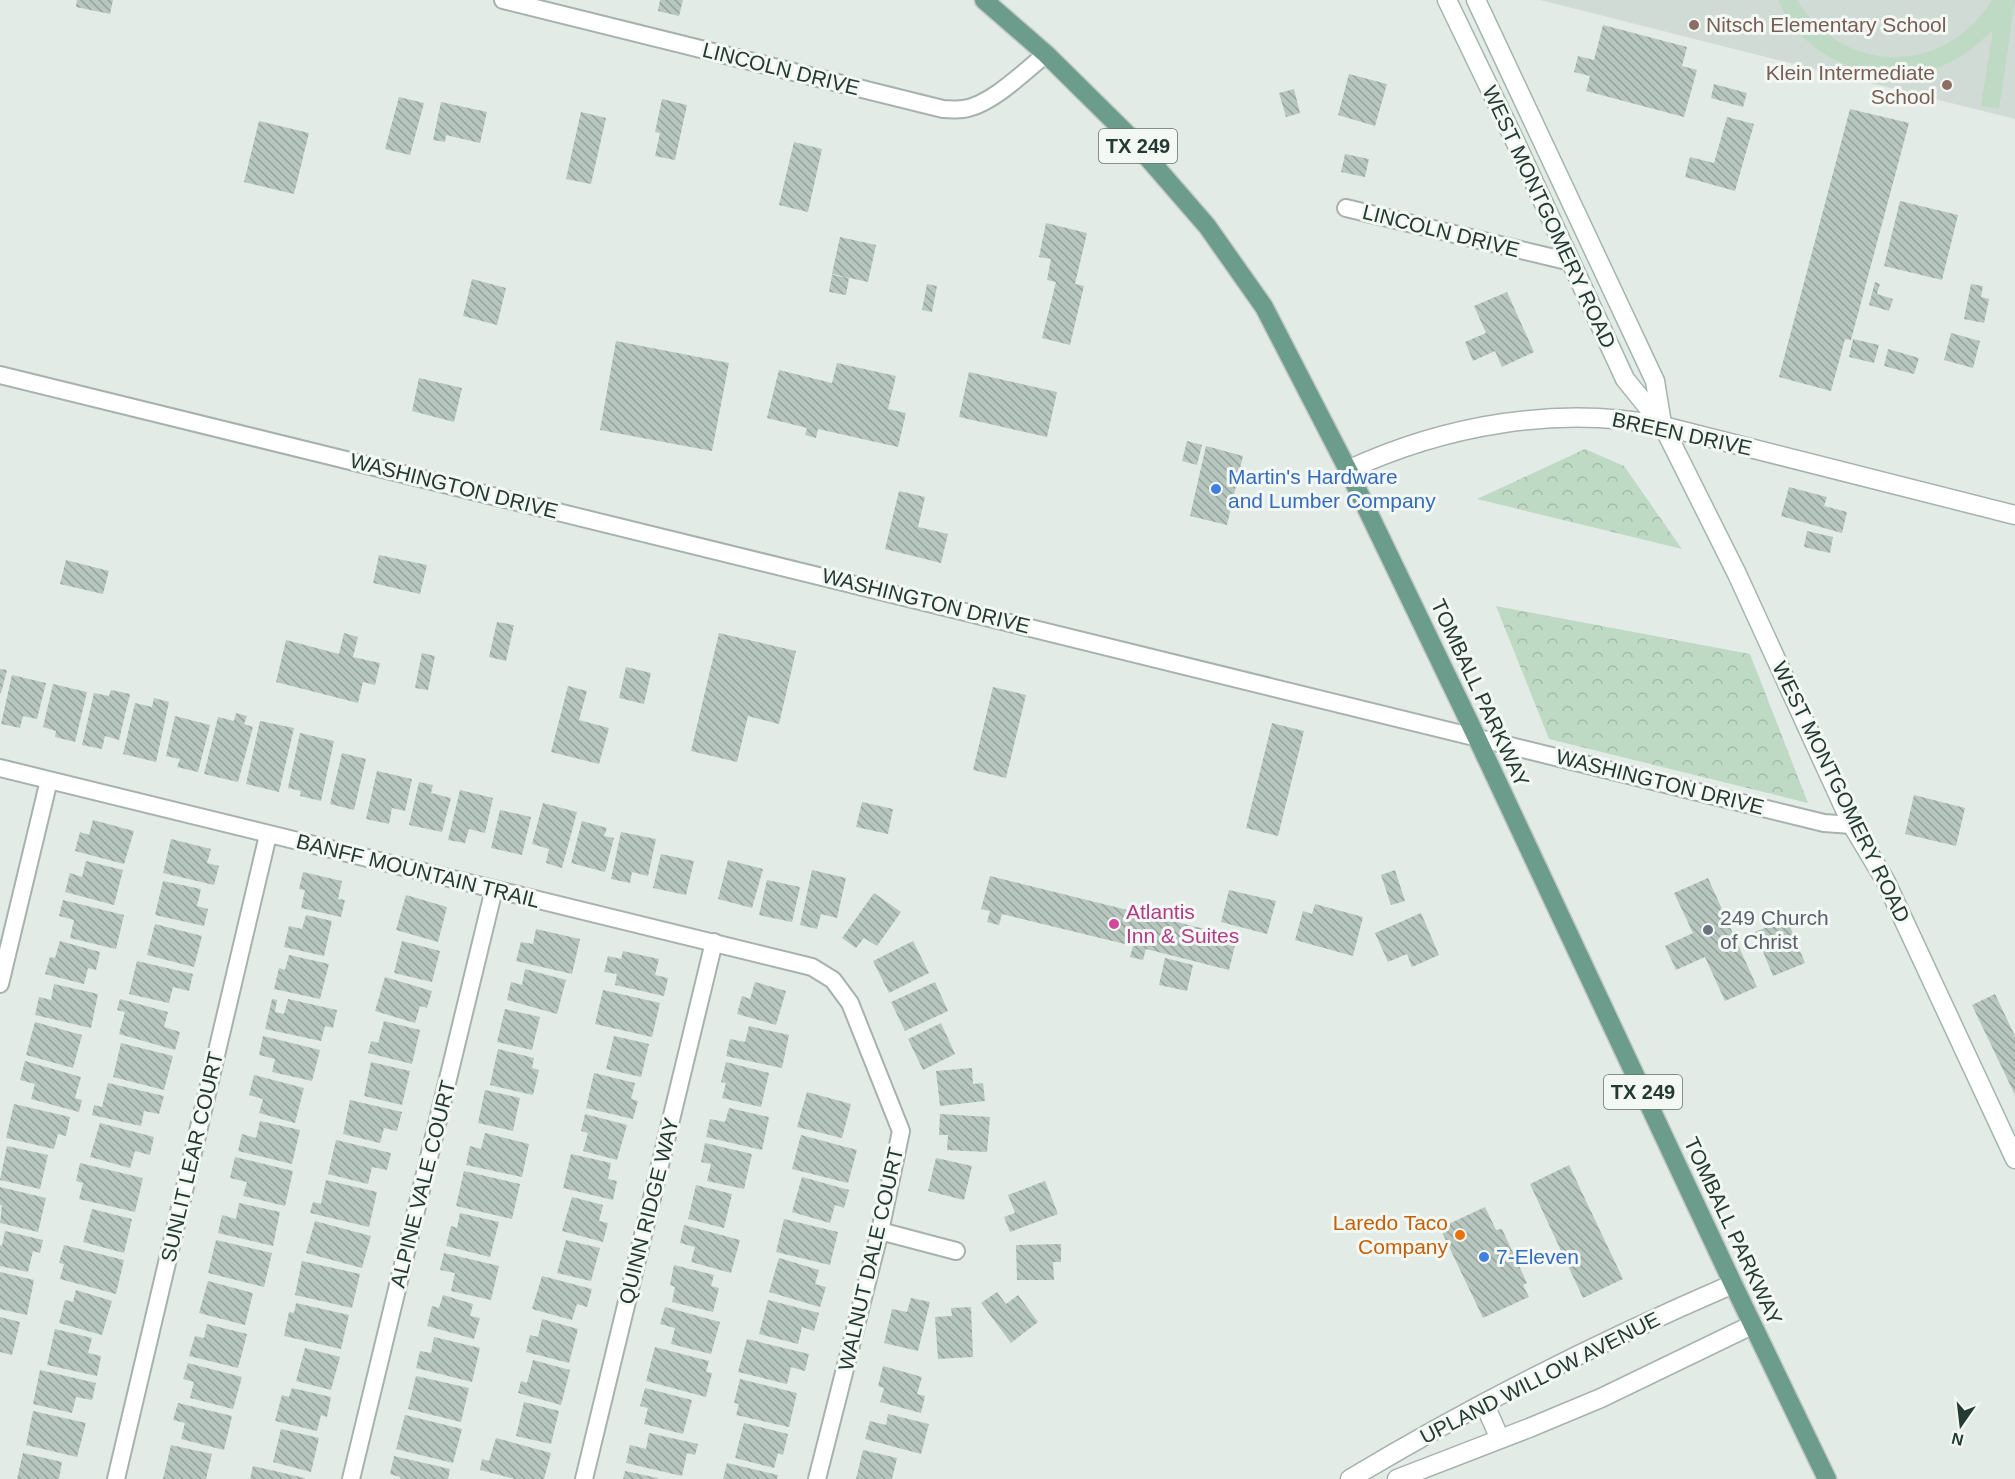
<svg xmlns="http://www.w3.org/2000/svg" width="2015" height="1479" viewBox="0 0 2015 1479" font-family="Helvetica,sans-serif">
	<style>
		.built { fill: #d1dbd6 }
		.forest { fill: url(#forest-crowns) }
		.park { fill: #bedac4 }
		.building { fill: url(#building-back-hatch) }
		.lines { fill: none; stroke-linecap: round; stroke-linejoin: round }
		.minor-casing { stroke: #a6b2ad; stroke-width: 20 }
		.tertiary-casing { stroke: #a6b2ad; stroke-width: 21 }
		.secondary-casing { stroke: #a2b6ae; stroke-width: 21 }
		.primary-casing { stroke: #c2c8c6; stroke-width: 21 }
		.minor { stroke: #fff; stroke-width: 16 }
		.tertiary { stroke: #fff; stroke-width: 18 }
		.secondary { stroke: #fff; stroke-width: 18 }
		.primary { stroke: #6c9c8c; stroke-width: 18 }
		.education-dot { fill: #8d6e63; stroke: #f3f8f5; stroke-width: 2 }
		.shop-dot { fill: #3f7fe0; stroke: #f3f8f5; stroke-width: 2 }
		.hotel-dot { fill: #d1479c; stroke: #f3f8f5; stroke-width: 2 }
		.worship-dot { fill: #6b7280; stroke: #f3f8f5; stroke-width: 2 }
		.food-dot { fill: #e8710a; stroke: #f3f8f5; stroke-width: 2 }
		.labels { text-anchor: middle; stroke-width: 6; stroke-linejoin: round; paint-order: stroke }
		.shield { fill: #f3f8f5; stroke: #62736d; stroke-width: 1.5 }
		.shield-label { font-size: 20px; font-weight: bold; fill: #243a33 }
		.education-label { font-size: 21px; fill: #785e54; stroke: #f3f8f5; text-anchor: start }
		.street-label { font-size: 21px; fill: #243a33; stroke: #f3f8f5 }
		.shop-label { font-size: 21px; fill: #366cbe; stroke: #f3f8f5; text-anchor: start }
		.hotel-label { font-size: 21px; fill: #b23c85; stroke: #f3f8f5; text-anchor: start }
		.worship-label { font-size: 21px; fill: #5b616d; stroke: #f3f8f5; text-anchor: start }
		.food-label { font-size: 21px; fill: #c56008; stroke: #f3f8f5; text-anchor: end }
	</style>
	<defs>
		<pattern id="forest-crowns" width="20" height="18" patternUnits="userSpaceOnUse" patternTransform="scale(1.5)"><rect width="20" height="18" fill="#bedac4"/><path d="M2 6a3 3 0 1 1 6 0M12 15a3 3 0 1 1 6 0" fill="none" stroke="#a3bca9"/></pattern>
		<pattern id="building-back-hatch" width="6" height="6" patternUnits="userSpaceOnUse" patternTransform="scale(1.5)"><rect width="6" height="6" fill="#b8c6c0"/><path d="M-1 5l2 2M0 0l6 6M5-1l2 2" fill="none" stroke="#95a29d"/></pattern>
	</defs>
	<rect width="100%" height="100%" fill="#e3ebe7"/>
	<path class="built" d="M1540,0H2015V119L1742,51Z"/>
	<path class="forest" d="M1585,449L1624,466L1682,549L1477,499Z
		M1496,606L1750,654L1808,803L1549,739Z"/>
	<path class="park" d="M1778,0H1797C1844,76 1945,76 1992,0H2015L1999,109L1981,106L1993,30C1981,41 1969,53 1953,61C1891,93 1805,66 1778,0Z"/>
	<path class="building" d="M77,0H113L110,14L76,7Z
		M660,0H683L679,16L658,11Z
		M1603,25L1687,47L1682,66L1697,70L1684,117L1586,91L1590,76L1574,72L1578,56L1594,60Z
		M1349,74L1387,84L1375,126L1338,115Z
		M1714,84L1747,93L1743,107L1711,98Z
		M1294,89L1300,113L1286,117L1279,93Z
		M399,97L424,103L410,155L385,149Z
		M662,99L687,105L675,160L655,156L660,133L655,132Z
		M441,102L487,112L480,143L446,135L445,142L433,140Z
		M1850,109L1909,123L1851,340L1845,339L1831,391L1779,377Z
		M581,112L606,118L591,184L566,179Z
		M1727,117L1754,124L1735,191L1685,177L1690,157L1714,163Z
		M259,121L309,133L294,194L244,182Z
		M794,142L822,149L808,212L779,205Z
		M1345,154L1369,159L1365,177L1341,172Z
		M1900,201L1958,215L1942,280L1884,266Z
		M1046,223L1087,233L1075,284L1084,286L1070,345L1042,338L1056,282L1047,280L1051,259L1039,257Z
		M840,237L876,245L868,282L832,274Z
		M832,275L849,278L846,295L829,292Z
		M472,279L506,288L497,325L463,316Z
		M1875,282L1880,284L1877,294L1893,299L1889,311L1869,305Z
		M927,284L937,286L932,312L922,310Z
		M1971,284L1983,286L1981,297L1989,299L1984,323L1964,319Z
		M1507,292L1534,352L1502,367L1495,351L1473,361L1465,342L1486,333L1474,306Z
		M1951,333L1980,341L1973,368L1944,360Z
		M1853,339L1879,345L1874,363L1849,357Z
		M616,341L729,363L712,451L600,430Z
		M1888,349L1919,358L1914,374L1884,366Z
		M837,363L896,376L888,409L906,413L898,447L818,429L816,438L805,435L807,428L767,418L779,370L832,383Z
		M969,372L1057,392L1047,437L959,417Z
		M419,378L462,388L454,422L412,411Z
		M1187,441L1202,445L1197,465L1182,461Z
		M1206,446L1243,456L1227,525L1190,516Z
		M1789,487L1827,497L1824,506L1847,512L1842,533L1781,516Z
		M899,491L925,497L918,527L948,534L941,563L885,549Z
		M1807,531L1833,537L1830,553L1804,547Z
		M379,555L427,565L420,594L373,583Z
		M66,560L109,571L103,594L60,584Z
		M497,622L514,625L506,661L489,657Z
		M344,633L358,637L353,657L380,663L375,685L363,682L358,703L276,682L286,640L339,654Z
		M719,633L796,651L779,724L748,716L737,762L691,751Z
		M422,653L435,656L428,690L415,688Z
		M626,667L651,673L644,704L619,698Z
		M0,669L7,670L1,693H0Z
		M12,675L46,683L37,719L23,716L20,728L1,724Z
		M53,684L87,692L75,742L55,737L56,731L43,727Z
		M568,686L587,691L579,720L609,728L599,764L551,752Z
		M993,687L1026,695L1006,778L973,770Z
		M111,690L130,694L119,740L105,736L102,749L82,745L94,693L109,696Z
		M154,698L169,702L156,762L123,754L135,703L152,707Z
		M236,713L247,716L244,724L253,727L238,782L204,774L218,717L234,721Z
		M175,716L210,725L198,772L177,767L180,759L166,756Z
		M260,721L294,728L279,792L246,784Z
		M1272,723L1304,731L1278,836L1246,828Z
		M300,733L334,741L321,801L300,796L301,791L288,788Z
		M342,753L366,759L354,810L330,804Z
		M377,771L412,779L405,811L392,808L389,824L366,819Z
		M419,782L433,785L431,793L451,798L442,832L409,825Z
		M460,790L493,798L485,833L469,829L465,843L448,840Z
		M1914,795L1965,808L1956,846L1905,834Z
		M862,802L893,809L888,834L856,827Z
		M543,803L577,812L562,868L546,863L549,849L532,844Z
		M500,810L531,817L522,855L491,848Z
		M93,820L134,831L124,864L75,851L80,832L89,835Z
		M582,821L607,828L604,836L614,838L605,872L571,863Z
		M621,832L656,839L648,876L632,872L630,883L611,879Z
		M171,839L211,849L207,863L219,866L214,885L163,873Z
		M661,854L694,861L686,895L653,888Z
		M728,860L763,869L752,908L718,899Z
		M86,861L123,870L114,905L65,892L70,873L82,877Z
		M812,870L846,878L837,918L821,914L817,929L800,925Z
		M1395,870L1405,901L1391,905L1381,875Z
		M303,872L342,881L338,899L345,900L341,917L301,908L305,890L299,889Z
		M990,876L1237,937L1229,970L1146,949L1143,960L1130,957L1133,946L1002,914L999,925L987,922L990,911L981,909Z
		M1708,878L1757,987L1725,1001L1705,957L1676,970L1665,946L1693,933L1674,893Z
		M767,880L800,887L792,922L759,915Z
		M163,881L201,889L197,906L208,909L204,926L155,915Z
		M1229,890L1276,901L1267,934L1221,922Z
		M874,893L901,912L877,946L864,938L856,948L842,938Z
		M406,895L447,907L438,942L396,930Z
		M63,900L124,915L116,949L70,938L74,920L59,916Z
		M1315,904L1363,917L1353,956L1295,940L1303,911L1312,914Z
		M1421,913L1439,955L1412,967L1407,954L1388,962L1375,933Z
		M306,915L332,921L324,956L284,947L289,926L302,929Z
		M1787,919L1805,963L1773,976L1755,932Z
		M155,924L202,936L194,967L147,955Z
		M536,929L580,939L572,974L516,961L521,942L533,944Z
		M60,941L100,952L96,970L88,968L84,984L45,974L50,957L55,958Z
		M402,941L440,951L432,982L394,973Z
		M913,941L929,973L889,993L873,961Z
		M623,951L659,959L655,975L668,978L664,996L615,985L617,974L604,972L608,956L621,959Z
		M289,955L329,964L320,999L274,989L279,968L285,970Z
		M1165,958L1193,965L1187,991L1159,985Z
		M137,961L193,974L189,991L173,987L169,1003L129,994Z
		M525,969L566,980L557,1014L507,1000L511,982L522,985Z
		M385,977L432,991L427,1008L420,1006L415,1023L375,1011Z
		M755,982L786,991L776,1025L737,1014L742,996L750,999Z
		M935,982L948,1011L905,1031L891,1002Z
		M54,984L98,994L91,1028L35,1015L39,997L51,1000Z
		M603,990L660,1003L652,1037L595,1024Z
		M1995,994L2015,1036V1095L1972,1005Z
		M120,999L168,1012L164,1027L180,1032L175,1050L119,1034L125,1012L117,1010Z
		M272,999L277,1000L275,1012L284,1014L288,999L337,1010L333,1028L325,1026L321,1041L265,1029Z
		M505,1009L540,1017L532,1050L497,1042Z
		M384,1021L420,1030L412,1064L368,1053L371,1041L378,1043Z
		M35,1022L82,1035L73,1068L26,1055Z
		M941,1023L955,1054L923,1070L908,1039Z
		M749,1026L789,1035L782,1068L726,1056L730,1039L745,1042Z
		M263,1036L320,1050L312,1081L272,1072L275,1059L259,1055Z
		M614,1036L649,1044L641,1077L606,1069Z
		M121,1043L173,1056L164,1090L113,1077Z
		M498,1049L534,1058L532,1068L539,1070L533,1095L490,1085Z
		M25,1061L81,1077L75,1098L82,1100L79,1112L31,1099L35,1084L20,1080Z
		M371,1062L410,1071L402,1105L364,1096Z
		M726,1062L769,1073L761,1107L722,1098L726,1083L721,1082Z
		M972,1068L973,1084L983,1083L985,1101L940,1106L936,1071Z
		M594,1073L635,1083L631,1099L638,1101L633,1119L586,1108Z
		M254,1075L304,1088L295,1123L259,1113L263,1099L249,1095Z
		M108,1083L164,1096L159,1114L144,1111L141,1126L92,1115L94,1105L102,1107Z
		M485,1090L520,1098L513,1131L478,1123Z
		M807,1092L851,1104L842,1138L797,1127Z
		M350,1100L402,1112L397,1131L384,1128L380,1143L343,1134Z
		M14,1104L70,1117L66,1136L58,1134L54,1149L6,1138Z
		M729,1108L769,1117L762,1150L706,1137L710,1119L725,1122Z
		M585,1114L627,1125L617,1160L583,1151L588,1133L581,1131Z
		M940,1114L990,1117L987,1152L947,1150L948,1135H939Z
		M260,1121L300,1130L292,1164L238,1151L242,1134L256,1138Z
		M100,1123L154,1137L150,1155L135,1151L130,1168L90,1157Z
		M485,1133L529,1144L522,1177L466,1165L470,1146L481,1149Z
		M801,1135L857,1150L848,1183L792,1169Z
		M336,1140L391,1153L387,1170L372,1167L368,1184L328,1174Z
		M705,1143L752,1154L744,1189L707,1181L711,1164L701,1162Z
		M7,1146L48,1155L40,1189L0,1180Z
		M571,1154L611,1163L608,1179L617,1181L613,1200L563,1188Z
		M235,1157L293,1171L285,1206L243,1196L247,1182L230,1178Z
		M936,1158L972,1166L964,1200L928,1191Z
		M80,1163L143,1178L135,1212L79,1199L83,1183L76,1181Z
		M1569,1165L1623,1279L1583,1298L1530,1184Z
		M464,1171L520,1184L512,1219L456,1206Z
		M802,1177L849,1190L844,1208L835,1205L830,1223L792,1212Z
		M326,1180L377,1192L369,1227L310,1213L313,1202L321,1204Z
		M1045,1181L1058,1214L1010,1232L1004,1217L1015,1213L1008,1195Z
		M696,1185L732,1194L724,1228L688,1219Z
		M0,1187L46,1198L38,1232L0,1223L2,1205H0Z
		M572,1197L603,1205L599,1221L608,1223L603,1242L562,1231Z
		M239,1203L280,1212L273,1246L218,1233L222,1215L236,1219Z
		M1485,1207L1496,1230L1502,1229L1527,1283L1523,1285L1529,1297L1483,1318L1440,1228Z
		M92,1209L132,1219L124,1253L83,1242Z
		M460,1213L499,1222L490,1257L446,1246L451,1226L457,1228Z
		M784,1219L838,1232L830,1265L776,1252Z
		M315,1221L371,1236L362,1268L306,1253Z
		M684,1225L740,1240L731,1273L691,1262L695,1247L680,1243Z
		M5,1231L43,1240L40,1253L33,1251L28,1272L0,1266V1245L2,1246Z
		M216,1240L272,1253L264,1287L208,1273Z
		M566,1240L600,1248L591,1281L557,1273Z
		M1061,1244V1262H1053L1054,1280H1017L1016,1245Z
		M64,1245L124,1260L116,1294L60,1279L64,1264L59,1263Z
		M444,1253L499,1266L491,1300L451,1291L455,1273L440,1270Z
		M779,1258L819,1270L815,1284L826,1287L820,1307L769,1292Z
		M302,1261L360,1274L352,1308L295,1295Z
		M674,1265L714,1275L711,1286L719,1288L713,1312L672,1302L675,1287L670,1285Z
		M0,1272L34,1280L27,1315L0,1309Z
		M542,1276L592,1289L587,1307L577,1304L572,1320L532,1309Z
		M208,1281L253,1293L245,1325L199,1313Z
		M76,1290L112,1301L102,1335L59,1323L65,1300L73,1302Z
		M997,1292L1006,1304L1018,1295L1038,1322L1011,1343L981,1303Z
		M443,1295L473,1304L470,1316L480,1318L474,1339L427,1326L432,1306L439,1308Z
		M911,1298L930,1302L918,1351L884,1343L892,1309L907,1312Z
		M768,1300L819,1313L814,1331L802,1327L798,1344L759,1334Z
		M296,1303L349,1315L341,1349L284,1336L289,1312L294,1313Z
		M665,1307L720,1322L711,1354L671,1344L675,1328L660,1324Z
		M971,1307L973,1357L938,1359L935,1317L952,1316L951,1308Z
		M0,1317L20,1322L12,1355L0,1352Z
		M542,1319L578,1329L569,1363L526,1352L530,1335L538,1337Z
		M207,1324L247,1334L238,1368L189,1356L195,1336L204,1338Z
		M55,1329L92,1338L88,1353L101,1356L97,1376L47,1365Z
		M434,1337L480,1348L472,1382L416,1368L420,1351L431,1353Z
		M747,1339L809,1354L805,1371L791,1367L787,1384L738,1372Z
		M655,1347L709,1361L706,1372L712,1373L706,1397L646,1381Z
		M305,1348L340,1357L331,1390L296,1381Z
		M533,1360L570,1370L561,1405L518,1393L521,1381L527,1383Z
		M188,1363L242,1377L233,1409L190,1398L194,1382L183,1379Z
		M883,1366L922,1377L917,1394L925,1396L921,1413L880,1402L884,1388L878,1386Z
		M40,1370L96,1383L92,1400L76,1397L72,1413L33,1404Z
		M416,1376L469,1388L461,1422L408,1409Z
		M740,1379L797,1393L789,1427L736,1415L739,1404L734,1403Z
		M292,1388L331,1397L327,1417L321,1415L317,1431L275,1421L282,1395L289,1397Z
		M645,1388L692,1400L683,1434L644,1424L648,1408L640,1406Z
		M524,1402L559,1411L551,1444L516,1436Z
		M178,1403L232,1416L224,1450L181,1439L185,1423L173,1420Z
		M33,1411L86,1423L77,1457L26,1445Z
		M888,1414L929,1424L921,1454L865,1439L870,1421L886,1425Z
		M405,1415L462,1429L453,1463L396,1449Z
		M744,1423L788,1434L783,1455L778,1453L774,1468L735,1458Z
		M281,1429L319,1438L311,1472L273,1462Z
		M649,1433L698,1444L695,1455L687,1453L682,1476L626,1463L630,1445L646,1449Z
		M496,1438L551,1453L544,1479H515L480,1470L482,1459L489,1461Z
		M171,1445L212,1454L206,1479H163Z
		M863,1450L897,1458L892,1479H856Z
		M23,1453L62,1462L59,1479H17Z
		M394,1456L450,1469L448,1479H400V1477L390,1474Z
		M727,1463L778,1475L777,1479H723Z
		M253,1466L305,1478V1479H250Z
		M625,1471L658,1478V1479H623Z"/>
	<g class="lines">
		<g class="minor-casing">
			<path id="minor" d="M503,0L943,109C949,109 956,110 963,109C990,106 1024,72 1046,54
				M1346,208L1571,262
				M0,375L1824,823L1852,825
				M0,768L812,967L833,980L850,1003L901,1131L880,1231L817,1479
				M0,984L49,780
				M880,1231L956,1251
				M116,1479L268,835
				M351,1479L494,889
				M584,1479L714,942"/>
		</g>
		<g class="tertiary-casing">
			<path id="tertiary" d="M1348,470C1445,425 1558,405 1663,426L2015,515
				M1484,1403L1500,1439
				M1350,1479C1473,1405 1601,1341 1733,1284
				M1397,1479L1529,1428L1601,1398L1752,1325"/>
		</g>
		<g class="secondary-casing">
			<path id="secondary" d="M1447,0L1515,141L1625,379L1663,426L1737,574L1852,825L1885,880L2015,1159
				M1476,0L1655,381L1662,424"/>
		</g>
		<g class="primary-casing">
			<path id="primary" d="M984,0L1046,54L1128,135L1207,226L1264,307L1348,470L1476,736L1733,1284L1827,1479"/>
		</g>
		<use href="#minor" class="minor"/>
		<use href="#tertiary" class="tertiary"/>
		<use href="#secondary" class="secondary"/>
		<use href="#primary" class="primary"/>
	</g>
	<g class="education-dot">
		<circle cx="1694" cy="25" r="6"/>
		<circle cx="1947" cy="85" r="6"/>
	</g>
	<g class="shop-dot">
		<circle cx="1216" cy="489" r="6"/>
		<circle cx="1484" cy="1257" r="6"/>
	</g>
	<circle class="hotel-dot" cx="1114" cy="924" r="6"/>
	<circle class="worship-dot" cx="1708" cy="930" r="6"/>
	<circle class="food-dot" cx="1460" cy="1235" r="6"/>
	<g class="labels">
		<g class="shield">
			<rect x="1099" y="129" width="78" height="34" rx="4.5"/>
			<rect x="1604" y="1075" width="78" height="34" rx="4.5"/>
		</g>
		<g class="shield-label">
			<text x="1138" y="153">TX 249</text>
			<text x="1643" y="1099">TX 249</text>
		</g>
		<g class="education-label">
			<text x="1706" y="32">Nitsch Elementary School</text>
			<text x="1935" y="80" text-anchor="end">Klein Intermediate<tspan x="1935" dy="24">School</tspan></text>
		</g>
		<g class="street-label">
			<text transform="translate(781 69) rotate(14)" y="7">LINCOLN DRIVE</text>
			<text transform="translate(1549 217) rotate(65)" y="7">WEST MONTGOMERY ROAD</text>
			<text transform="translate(1441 231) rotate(14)" y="7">LINCOLN DRIVE</text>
			<text transform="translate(1682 434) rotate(12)" y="7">BREEN DRIVE</text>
			<text transform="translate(454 486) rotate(14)" y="7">WASHINGTON DRIVE</text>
			<text transform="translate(926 601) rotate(14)" y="7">WASHINGTON DRIVE</text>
			<text transform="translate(1480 693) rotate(65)" y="7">TOMBALL PARKWAY</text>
			<text transform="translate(1660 782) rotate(14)" y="7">WASHINGTON DRIVE</text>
			<text transform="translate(1841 792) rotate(64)" y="7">WEST MONTGOMERY ROAD</text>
			<text transform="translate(418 871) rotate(14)" y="7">BANFF MOUNTAIN TRAIL</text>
			<text transform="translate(192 1157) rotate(-77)" y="7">SUNLIT LEAR COURT</text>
			<text transform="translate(423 1184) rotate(-76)" y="7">ALPINE VALE COURT</text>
			<text transform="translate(649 1211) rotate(-76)" y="7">QUINN RIDGE WAY</text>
			<text transform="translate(1733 1231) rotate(65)" y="7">TOMBALL PARKWAY</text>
			<text transform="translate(871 1259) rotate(-77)" y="7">WALNUT DALE COURT</text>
			<text transform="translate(1540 1378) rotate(-27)" y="7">UPLAND WILLOW AVENUE</text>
		</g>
		<g class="shop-label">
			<text x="1228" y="484">Martin's Hardware<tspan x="1228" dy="24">and Lumber Company</tspan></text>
			<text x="1496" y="1264">7-Eleven</text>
		</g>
		<g class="hotel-label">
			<text x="1126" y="919">Atlantis<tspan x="1126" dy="24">Inn &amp; Suites</tspan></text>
		</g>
		<g class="worship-label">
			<text x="1720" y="925">249 Church<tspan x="1720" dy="24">of Christ</tspan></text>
		</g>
		<g class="food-label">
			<text x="1448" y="1230">Laredo Taco<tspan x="1448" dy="24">Company</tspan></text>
		</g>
	</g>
	<g transform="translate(1961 1425) rotate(194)" stroke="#f3f8f5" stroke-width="4.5" paint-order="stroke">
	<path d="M0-4.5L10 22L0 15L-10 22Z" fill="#243a33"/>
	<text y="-9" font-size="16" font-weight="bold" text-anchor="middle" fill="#243a33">N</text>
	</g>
</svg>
